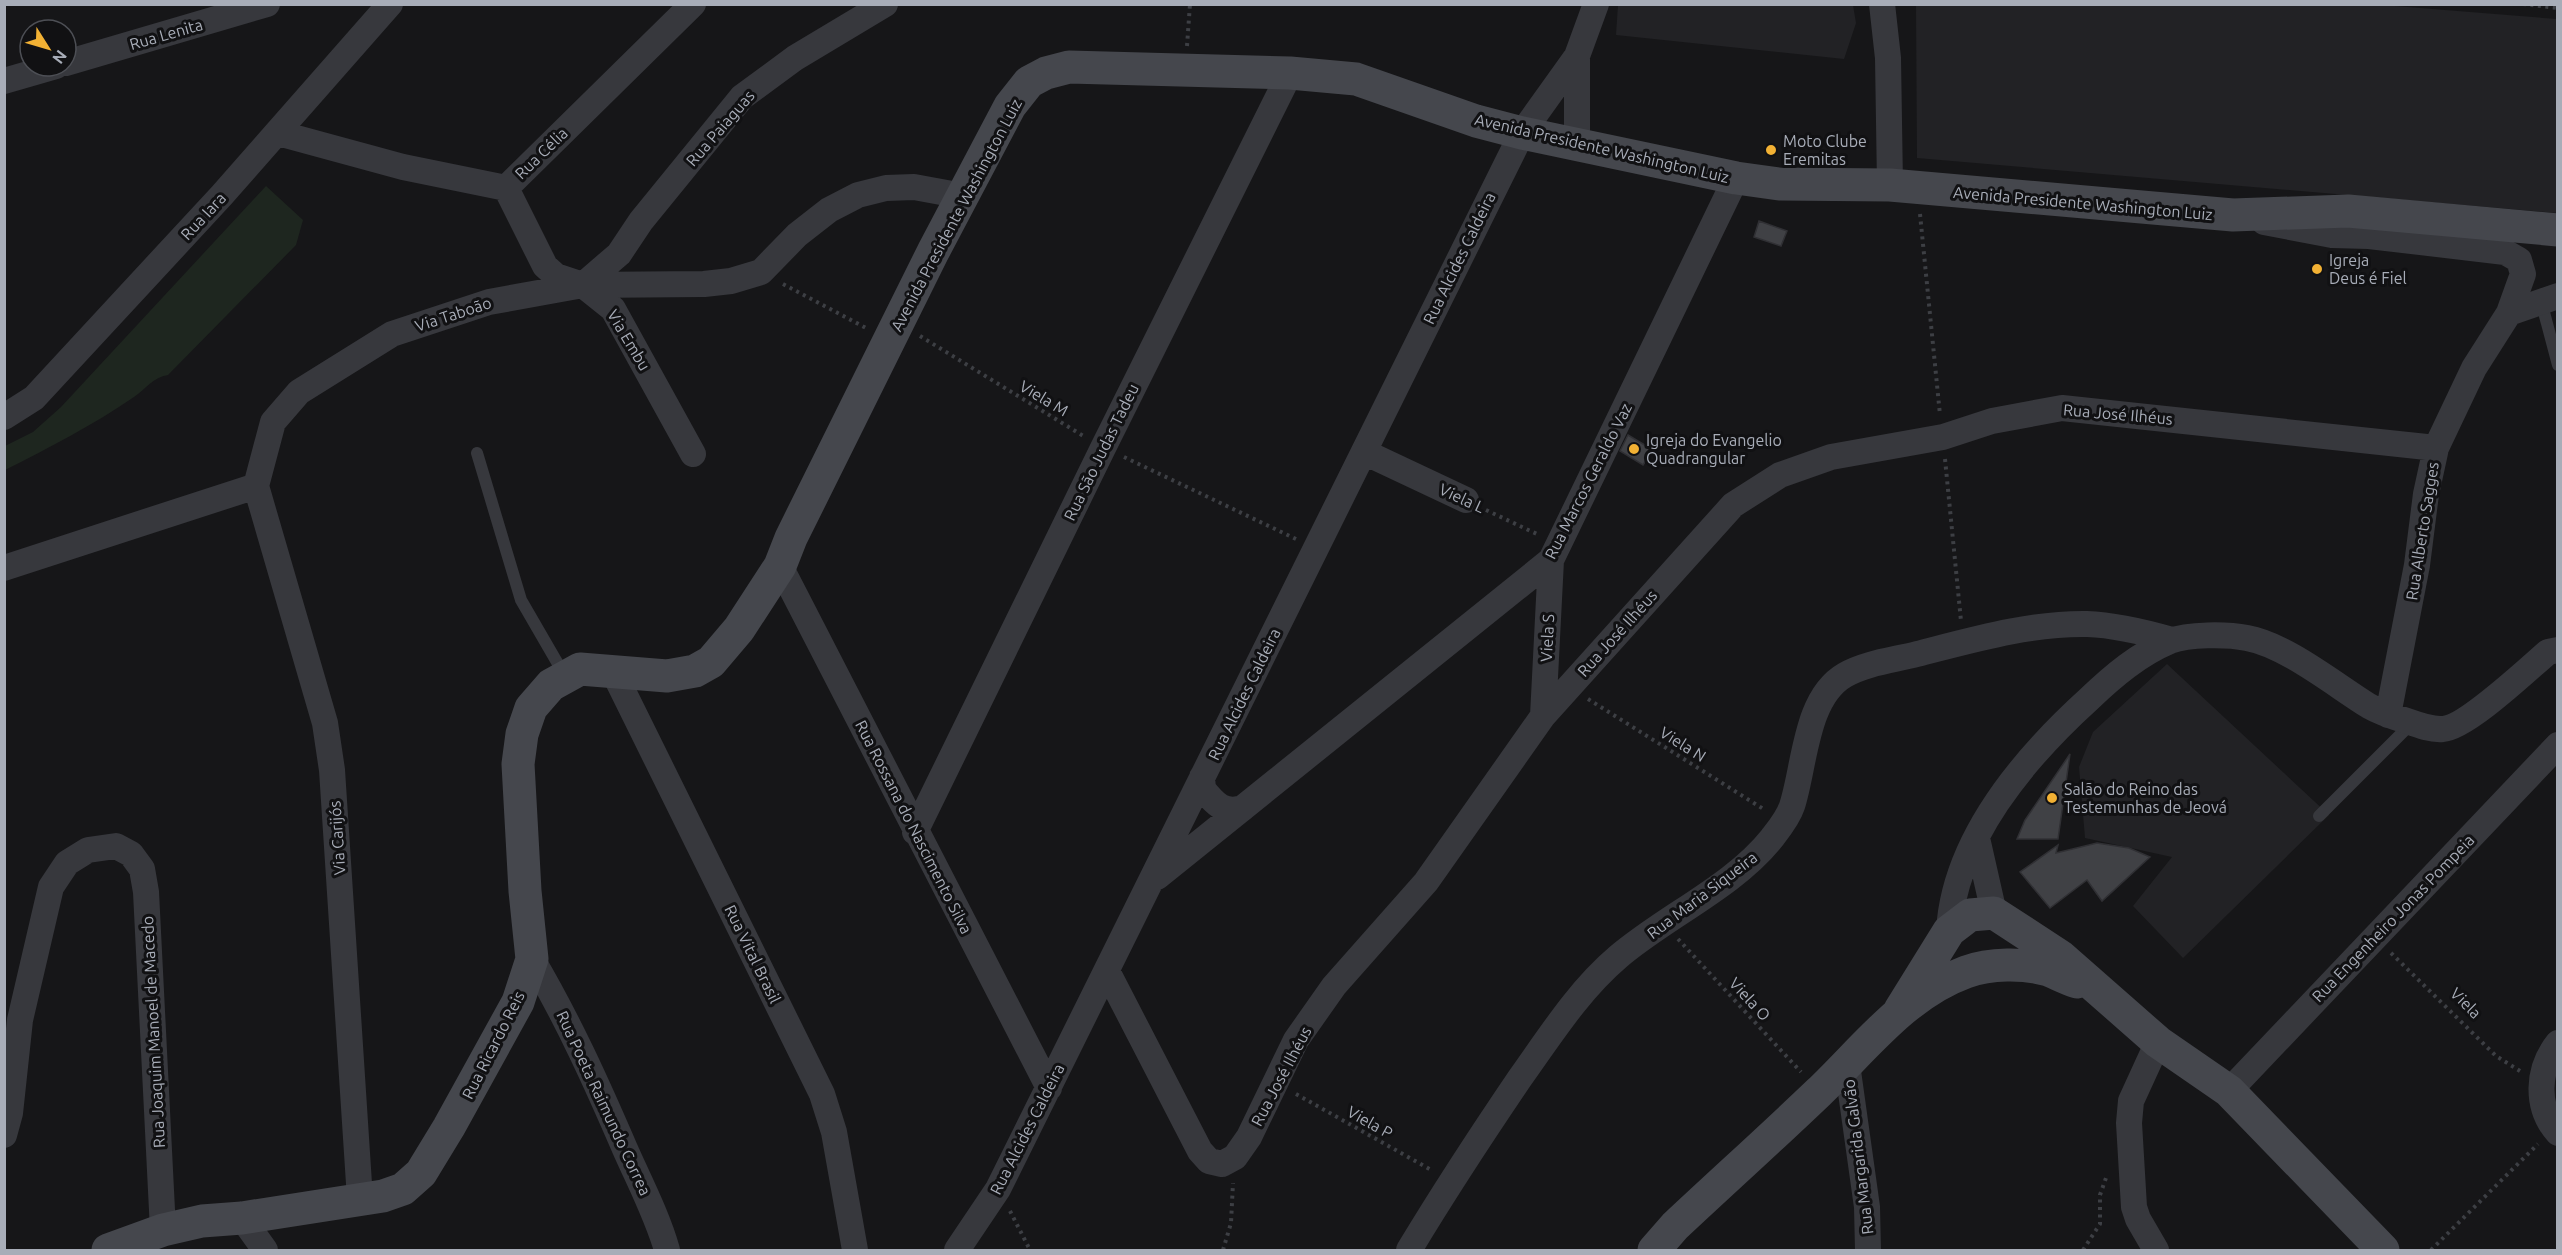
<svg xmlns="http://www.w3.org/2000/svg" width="2562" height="1255" viewBox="0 0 2562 1255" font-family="Ubuntu,sans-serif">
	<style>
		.built { fill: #222225 }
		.green { fill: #1e261f }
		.building { fill: #404145; stroke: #303034; stroke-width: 1.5 }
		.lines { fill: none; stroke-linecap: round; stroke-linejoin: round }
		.path { stroke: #3d3f44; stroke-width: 4; stroke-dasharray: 3 4.5; stroke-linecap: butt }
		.lane { stroke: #37383d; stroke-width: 12 }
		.street { stroke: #37383d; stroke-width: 26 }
		.secondary { stroke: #45474d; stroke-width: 33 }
		.poi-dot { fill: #f2b134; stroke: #111113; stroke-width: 2 }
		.labels { text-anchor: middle; stroke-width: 6; stroke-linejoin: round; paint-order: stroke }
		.street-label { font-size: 16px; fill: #a8adb8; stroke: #111113 }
		.poi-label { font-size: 16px; fill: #a8adb8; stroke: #111113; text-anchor: start }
	</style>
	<rect width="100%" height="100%" fill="#161618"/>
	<path class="built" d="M2370,4L2557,19V213L1917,158L1916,5Z
		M1618,5H1853L1856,23L1844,59L1616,35Z
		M2167,664L2329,815L2183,958L2133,906L2172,857L2085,838L2079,767L2093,732Z"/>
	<path class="green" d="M266,186L303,220L296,245L168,375C153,377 146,389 134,397C93,425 49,448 5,470V446L33,432L61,407Z"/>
	<path class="building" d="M1759,221L1787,231L1781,246L1754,237Z
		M1628,435L1653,450L1643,465L1620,451Z
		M2070,754L2058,839H2017L2025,820Z
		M2097,843L2129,848L2150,857L2102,901L2087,880L2050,908L2020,872L2058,845L2056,853Z"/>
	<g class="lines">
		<path class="path" d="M2523,4L2558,8
			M1187,46L1190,4
			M1920,214L1940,415
			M783,284L866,328
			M920,336L1085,437
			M1124,457L1296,539
			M1945,459L1961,621
			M1486,510L1539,535
			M1588,699L1765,810
			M1678,939L1801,1072
			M2391,953L2496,1056L2520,1071
			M1296,1094L1433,1171
			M1010,1211L1030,1250
			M1223,1250L1231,1223L1233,1183
			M2083,1250L2100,1224V1195L2107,1175
			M2431,1250L2538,1144"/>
		<path class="lane" d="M2541,301L2558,365
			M477,453L521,600L565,676
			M2319,816L2412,723"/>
		<path class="street" d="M1882,4L1888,58L1890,185
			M1577,56V145
			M66,63L267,4
			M4,81L56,66
			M278,133L403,167L506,188L693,4
			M506,188L545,266L556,276L583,285L613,309L693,454
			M2264,222L2332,235L2369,236L2505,252L2519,260L2523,274L2509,313L2474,368L2436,448L2426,494L2417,565L2388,715
			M583,285L619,254L641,221L742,97L795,58L885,4
			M2509,313L2558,296
			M4,417L34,398L222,195L390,4
			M1364,452L1466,500
			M256,486L325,723L332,770L360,1199
			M780,566L1049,1088
			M4,568L256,486L273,422L299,392L392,334L489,302L583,285L704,284L731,281L761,272L797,235L829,210L858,195L886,188L914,187L963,196
			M613,671L822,1094L834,1132L855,1250
			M1543,716L1551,560
			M1202,777L1203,789C1215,804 1224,814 1243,808
			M915,832L1103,448L1290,73
			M1977,838L1994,913
			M1157,877L1551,560L1736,178
			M1949,931C1954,840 2025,757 2089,699C2113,676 2139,654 2170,641C2188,634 2227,634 2247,638C2286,645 2335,685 2369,706C2381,713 2394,717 2407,721C2418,725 2431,730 2443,729C2466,728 2528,669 2548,652L2558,650
			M532,959C568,1020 597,1084 625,1149C640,1183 657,1215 667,1250
			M1107,971L1200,1151L1209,1161L1222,1164L1235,1157L1249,1137L1296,1040L1334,986L1426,882L1543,716L1733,505L1780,475L1831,457L1943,437L1992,421L2062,408L2436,448
			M2558,1043C2537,1069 2535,1107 2558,1133
			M1847,1064L1867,1207L1868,1250
			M2229,1091L2558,745
			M4,1135L10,1113L20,1020L51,887L67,863L88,850L116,846L131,854L142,869L146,892L163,1230
			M242,1218L265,1250
			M957,1250L998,1189L1522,133L1577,56L1596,4
			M1409,1250C1444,1192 1482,1134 1520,1078C1550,1036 1579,990 1618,957C1666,916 1733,887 1772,838C1779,829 1788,818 1792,806C1805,766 1805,698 1845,675C1866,663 1894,660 1917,654C1972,640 2030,623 2087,624C2116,625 2144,632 2172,640
			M2156,1250L2138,1219L2134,1207L2129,1123L2131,1101L2158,1042"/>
		<path class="secondary" d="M1900,1010L1949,931L1970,915L1994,913L2060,956L2158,1042L2229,1091L2383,1250
			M108,1250L163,1230L202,1221L242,1218L383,1196L403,1189L421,1173L449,1127L518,1002L532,959L525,891L518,764L522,734L531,708L551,685L580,669L667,676L695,671L711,662L739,629L780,566L791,538L933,252L1010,106L1029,82L1046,73L1069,67L1290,73L1356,79L1476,121L1522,133L1736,178L1779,184L1890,185L2233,215L2348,211L2558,230
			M1654,1250L1675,1226C1723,1181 1772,1137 1819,1092C1865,1048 1905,994 1966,972C1990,963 2024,963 2048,970C2058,974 2067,979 2077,982"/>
	</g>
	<g class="poi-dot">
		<circle cx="1771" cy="150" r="6"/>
		<circle cx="2317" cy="269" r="6"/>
		<circle cx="1634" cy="449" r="6"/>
		<circle cx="2052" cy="798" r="6"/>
	</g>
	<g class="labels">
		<g class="street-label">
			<text transform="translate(166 34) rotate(-16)" y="6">Rua Lenita</text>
			<text transform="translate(720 128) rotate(-49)" y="6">Rua Paiaguas</text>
			<text transform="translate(1602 148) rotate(13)" y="6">Avenida Presidente Washington Luiz</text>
			<text transform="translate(541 153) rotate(-44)" y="6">Rua Célia</text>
			<text transform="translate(2083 203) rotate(5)" y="6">Avenida Presidente Washington Luiz</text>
			<text transform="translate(956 215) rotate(-62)" y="6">Avenida Presidente Washington Luiz</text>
			<text transform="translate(203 216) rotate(-47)" y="6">Rua Iara</text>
			<text transform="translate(1459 258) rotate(-64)" y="6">Rua Alcides Caldeira</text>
			<text transform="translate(453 314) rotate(-18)" y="6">Via Taboão</text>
			<text transform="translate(629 340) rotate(59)" y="6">Via Embu</text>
			<text transform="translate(1044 398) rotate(31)" y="6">Viela M</text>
			<text transform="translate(2118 414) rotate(5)" y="6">Rua José Ilhéus</text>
			<text transform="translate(1101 452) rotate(-64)" y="6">Rua São Judas Tadeu</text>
			<text transform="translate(1588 481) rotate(-63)" y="6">Rua Marcos Geraldo Vaz</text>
			<text transform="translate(1462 498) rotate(25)" y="6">Viela L</text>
			<text transform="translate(2422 531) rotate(-81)" y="6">Rua Alberto Sagges</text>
			<text transform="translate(1617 633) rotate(-48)" y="6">Rua José Ilhéus</text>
			<text transform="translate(1547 638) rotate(-87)" y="6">Viela S</text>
			<text transform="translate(1244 694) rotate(-64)" y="6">Rua Alcides Caldeira</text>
			<text transform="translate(1683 744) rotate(32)" y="6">Viela N</text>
			<text transform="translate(914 827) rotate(63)" y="6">Rua Rossana do Nascimento Silva</text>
			<text transform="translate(337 838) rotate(-94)" y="6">Via Carijós</text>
			<text transform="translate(1702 895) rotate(-37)" y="6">Rua Maria Siqueira</text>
			<text transform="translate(2393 918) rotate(-46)" y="6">Rua Engenheiro Jonas Pompeia</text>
			<text transform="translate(753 954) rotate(64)" y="6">Rua Vital Brasil</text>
			<text transform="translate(1750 999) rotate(47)" y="6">Viela O</text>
			<text transform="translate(2466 1003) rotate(45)" y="6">Viela</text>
			<text transform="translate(153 1032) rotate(-93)" y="6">Rua Joaquim Manoel de Macedo</text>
			<text transform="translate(493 1045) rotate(-63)" y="6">Rua Ricardo Reis</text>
			<text transform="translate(1281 1076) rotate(-62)" y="6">Rua José Ilhéus</text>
			<text transform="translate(604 1103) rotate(65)" y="6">Rua Poeta Raimundo Correa</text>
			<text transform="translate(1370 1122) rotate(29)" y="6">Viela P</text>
			<text transform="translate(1027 1129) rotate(-63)" y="6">Rua Alcides Caldeira</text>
			<text transform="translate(1858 1157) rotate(-97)" y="6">Rua Margarida Galvão</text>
		</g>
		<g class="poi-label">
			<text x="1783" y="147">Moto Clube<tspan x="1783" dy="18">Eremitas</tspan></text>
			<text x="2329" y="266">Igreja<tspan x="2329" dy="18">Deus é Fiel</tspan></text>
			<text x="1646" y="446">Igreja do Evangelio<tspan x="1646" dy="18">Quadrangular</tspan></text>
			<text x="2064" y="795">Salão do Reino das<tspan x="2064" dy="18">Testemunhas de Jeová</tspan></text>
		</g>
	</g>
	<rect width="2562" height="1255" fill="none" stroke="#a8adb8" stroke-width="12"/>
	<g transform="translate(48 48) rotate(127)"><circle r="28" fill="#111113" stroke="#4d4f55" stroke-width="1.5"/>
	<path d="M0-4.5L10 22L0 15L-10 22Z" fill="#f2b134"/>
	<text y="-9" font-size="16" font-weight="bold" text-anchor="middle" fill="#a8adb8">N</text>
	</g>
</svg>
